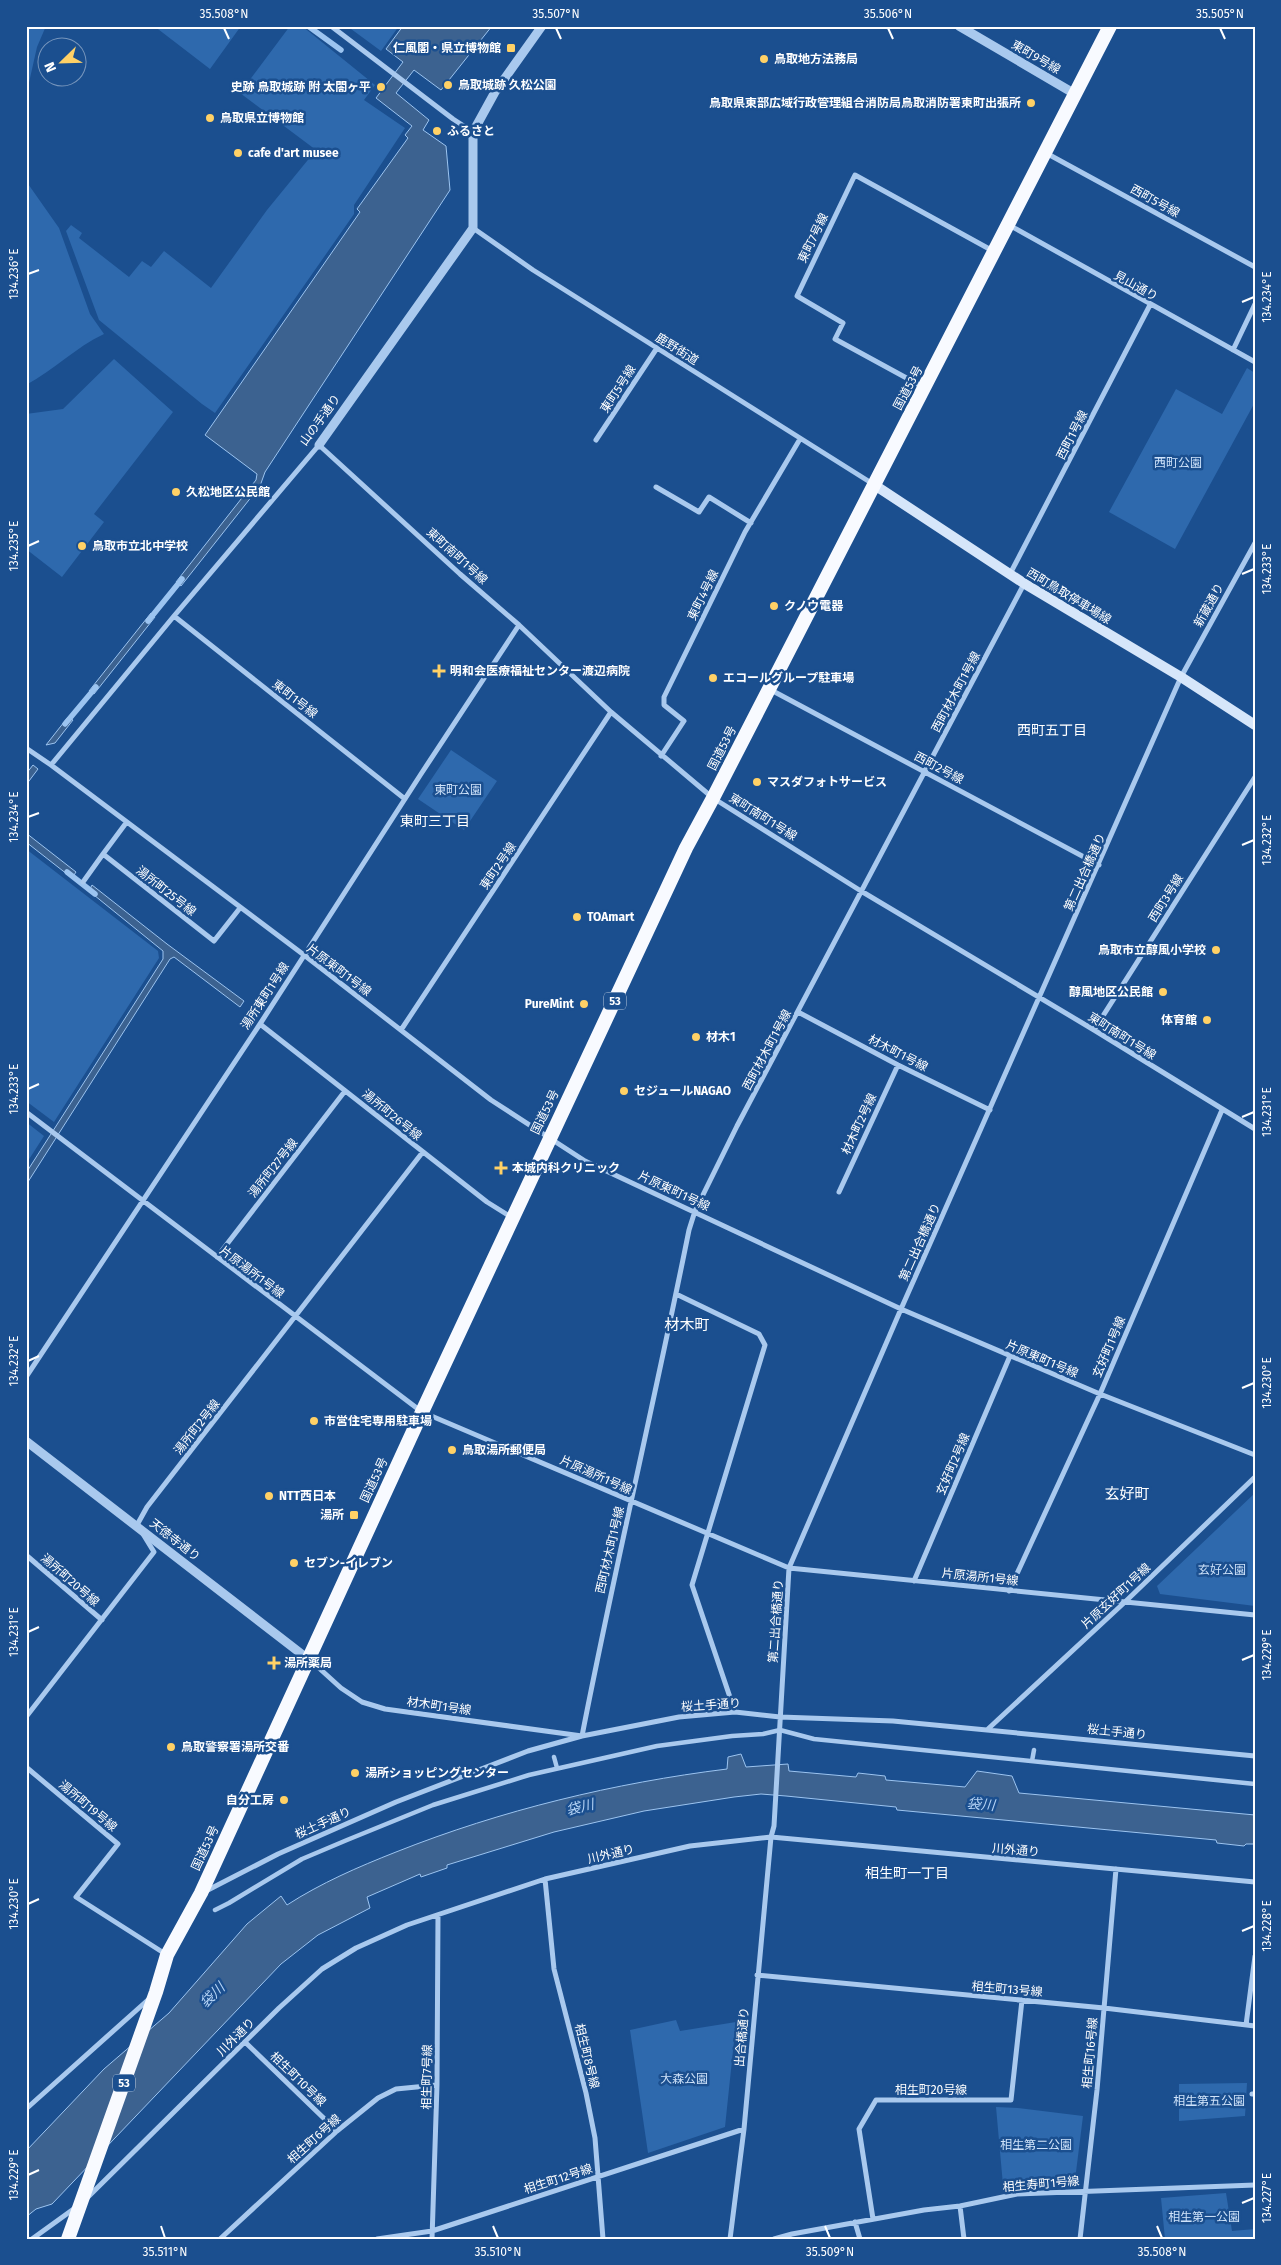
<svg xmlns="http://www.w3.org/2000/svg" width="1281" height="2265" viewBox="0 0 1281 2265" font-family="'Fira Sans','Noto Sans JP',sans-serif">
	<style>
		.green { fill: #2e69ad }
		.water { fill: #3c6290; stroke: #9cc4f0 }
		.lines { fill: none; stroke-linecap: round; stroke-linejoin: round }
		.stream { stroke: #9cc4f0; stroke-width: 5.5 }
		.pedestrian { stroke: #a9c9ee; stroke-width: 4.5 }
		.minor { stroke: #a9c9ee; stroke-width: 5 }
		.tertiary { stroke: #a9c9ee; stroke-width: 9 }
		.secondary { stroke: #d6e6fa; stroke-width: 10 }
		.trunk { stroke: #f8faff; stroke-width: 14 }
		.ticks { fill: none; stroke: #fff; stroke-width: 2 }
		.poi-dot { fill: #ffd166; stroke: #1b4f8f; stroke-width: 2 }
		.labels { text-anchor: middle; stroke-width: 5; stroke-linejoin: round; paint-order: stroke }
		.shield { fill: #1b4f8f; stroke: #bbcadd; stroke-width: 1 }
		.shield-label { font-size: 11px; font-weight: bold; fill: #fff }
		.poi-label { font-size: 12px; font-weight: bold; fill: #fff; stroke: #1b4f8f; text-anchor: start }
		.street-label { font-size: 12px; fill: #fff; stroke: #1b4f8f }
		.park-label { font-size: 12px; fill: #cfe3fa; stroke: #1b4f8f }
		.neighbourhood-label { font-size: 14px; fill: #fff; stroke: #1b4f8f }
		.water-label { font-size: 14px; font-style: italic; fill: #b5d3f5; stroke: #1b4f8f }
		.quarter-label { font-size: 15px; fill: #fff; stroke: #1b4f8f }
		.neatline { fill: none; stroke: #fff; stroke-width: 2 }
		.ticks-label { font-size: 12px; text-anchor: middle; fill: #fff }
	</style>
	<rect width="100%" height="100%" fill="#1b4f8f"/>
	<path class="green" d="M26,26H46L37,47L26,96Z
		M154,26H241L210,69Z
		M290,26H302L375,85L364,100L405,128L354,205V214L215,413L202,404L99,320L66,231L71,225L82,233L79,238L129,277L142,261L151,267L164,251L211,288L267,210L316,150L240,93Z
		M347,26H399L381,51Z
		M26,181L59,228L90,314L104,334C76,347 54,370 26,385Z
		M114,359L173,412L94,514L104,522L62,577L26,549V414L63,409Z
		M1247,368L1255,373V402L1175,549L1109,512L1176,389L1222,414Z
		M451,750L497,781L464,830L418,799Z
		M26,849L158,951L159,958L54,1122L26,1101Z
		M26,1122L44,1136L26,1164Z
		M1255,1493V1606L1160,1594L1157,1586Z
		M676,2020L680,2031L736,2022L725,2127L648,2153L630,2030Z
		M1247,2083L1245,2116L1179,2121V2084Z
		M996,2107L1018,2108L1083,2116L1076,2172L1070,2179L1003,2185Z
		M1226,2193L1232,2231L1255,2229V2239H1165L1161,2198Z"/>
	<path class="water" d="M403,26H492L441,90L414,70L396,93L429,120L423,130L446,146L450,190L265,472L260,486L181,586L176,582L256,480L257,474L205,435L360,212L357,209L408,138L405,135L412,126L376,98L403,62L386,49Z
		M151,613L155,617L94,694L89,691Z
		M68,717L73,720L55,743L46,745Z
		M33,765L38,769L26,785V774Z
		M26,833L76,872L72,878L26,842Z
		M92,885L167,944L244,1001L240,1007L174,957L170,959L26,1185V1173L163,959V951L89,891Z
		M741,1754L746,1767L788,1764L789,1771L856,1777L858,1773L885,1776L886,1780L965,1787L977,1771L1012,1776L1019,1793L1255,1815V1844H1246L1244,1846L1217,1843L1216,1840L897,1810L896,1807L786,1796L761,1794L734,1797L644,1811L554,1832L447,1865V1868L421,1877L420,1874L367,1897L370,1908L318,1935L281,1964L52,2204L36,2209L26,2217V2151L104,2069L169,2013L247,1924L281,1896L287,1905C321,1883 358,1867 396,1852C502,1810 614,1783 727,1769L728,1757Z"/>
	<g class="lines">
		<path class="stream" d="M308,26L341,50
			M148,621L182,579
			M65,724L96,687
			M67,872L95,894"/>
		<path class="pedestrian" d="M554,1757L557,1768
			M1032,1761L1034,1750
			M215,1910L229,1903L302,1859L347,1840L433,1805L529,1775L657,1746L732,1736L763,1734L780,1730L814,1739L1255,1784"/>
		<path class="minor" d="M331,26L453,119L473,132
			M1046,153L1255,267
			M1009,225L1255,362
			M473,228L533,270L873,484
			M1233,350L1255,304
			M923,387L835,339L843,323L797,296L852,181L855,175L993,251
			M596,440L657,348
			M656,487L699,512L709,497L751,523
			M1010,574L1150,305
			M174,616L405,799
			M771,690L1099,865
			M26,748L51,765L174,616L319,445L460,574L519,625L611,712L713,798L861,891L1094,1030L1255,1129
			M661,756L684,721L664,705V697L745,532L800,439
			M51,765L304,955L491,1100L585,1161L901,1309L1100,1394L1255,1455
			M126,823L103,854L214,941L240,908
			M83,882L103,854
			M798,1012L898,1065L990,1110
			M260,1024L487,1202L511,1217
			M401,1030L611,712
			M1094,1030L1255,777
			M26,1112L422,1412L789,1568L1255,1615
			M839,1192L898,1065
			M217,1257L345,1091
			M676,1294L759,1334L765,1345L692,1585L735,1712
			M26,1377L260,1024L421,774L519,625
			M138,1527L137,1525L147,1507L422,1153
			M26,1555L102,1620
			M914,1581L1010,1356
			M1009,1591L1100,1394L1222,1110
			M309,1659L341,1688L362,1702L385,1709L582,1736C615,1567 655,1399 689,1230L695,1211L737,1126L1024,584
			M26,1717L154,1552L143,1534
			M988,1729L1126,1601L1255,1477
			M26,1767L118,1844L76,1897L167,1955
			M545,1879L554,1969L586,2093L595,2138L603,2239
			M206,1891L278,1854L396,1802L528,1751L582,1736L679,1717L735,1712L780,1717L893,1721L1255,1756
			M757,1975L1104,2008L1255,2026
			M1246,2025L1255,1956
			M245,2042L337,2131
			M1252,2094H1255
			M26,2109L149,1999
			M87,2198L279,2008L322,1969L356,1948L407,1925L545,1879L690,1846L771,1837L1255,1882
			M960,2206L964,2239
			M873,2219L859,2129L876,2100H1011L1022,2000
			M855,2222L860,2239
			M32,2239L75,2208
			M220,2239L337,2131L378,2098L396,2089L437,2085
			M377,2239L432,2231L744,2129
			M432,2239L437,2085L438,1915
			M730,2239L744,2129L771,1837L774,1826L789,1568L901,1309L1181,677L1255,543
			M774,2239L792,2234L924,2210L960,2206L1017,2194L1255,2185
			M1080,2239L1097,2090L1116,1869"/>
		<path class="tertiary" d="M959,26L1075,94
			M319,445L473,228V132L495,92L542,26
			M26,1441L308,1659"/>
		<path class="secondary" d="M873,484L1025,584L1181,677L1255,725"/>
		<path class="trunk" d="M68,2239L156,1992L167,1955L201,1893L422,1412L686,848L713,798L1110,26"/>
	</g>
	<path class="ticks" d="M224,28L229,39M556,28L561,39M888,28L893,39M1220,28L1225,39M28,274L39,270M1242,302L1254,297M28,546L39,541M1242,574L1254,569M28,817L39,813M1242,845L1254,840M28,1089L39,1084M1242,1117L1254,1112M28,1361L39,1356M1242,1388L1254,1383M28,1632L39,1627M1242,1660L1254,1655M28,1904L39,1899M1242,1931L1254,1926M28,2175L39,2170M1242,2203L1254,2198M161,2226L165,2238M493,2226L498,2238M825,2226L830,2238M1157,2226L1162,2238"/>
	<g class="poi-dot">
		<rect x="506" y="43" width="10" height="10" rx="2.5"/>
		<circle cx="764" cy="59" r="5"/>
		<circle cx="448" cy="85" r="5"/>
		<circle cx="381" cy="87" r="5"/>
		<circle cx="1031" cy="103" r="5"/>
		<circle cx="210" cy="118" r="5"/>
		<circle cx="437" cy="131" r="5"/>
		<circle cx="238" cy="153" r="5"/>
		<circle cx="176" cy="492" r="5"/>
		<circle cx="82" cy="546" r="5"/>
		<circle cx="774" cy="606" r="5"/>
		<path d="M436.5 663.5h5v5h5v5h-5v5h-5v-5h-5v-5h5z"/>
		<circle cx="713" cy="678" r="5"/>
		<circle cx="757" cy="782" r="5"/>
		<circle cx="577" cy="917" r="5"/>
		<circle cx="1216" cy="950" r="5"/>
		<circle cx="1163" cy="992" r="5"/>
		<circle cx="584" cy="1004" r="5"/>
		<circle cx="1207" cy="1020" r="5"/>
		<circle cx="696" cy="1037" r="5"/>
		<circle cx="624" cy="1091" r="5"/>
		<path d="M498.5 1160.5h5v5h5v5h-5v5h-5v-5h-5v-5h5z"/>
		<circle cx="314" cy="1421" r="5"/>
		<circle cx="452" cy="1450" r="5"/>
		<circle cx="269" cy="1496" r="5"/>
		<rect x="349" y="1510" width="10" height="10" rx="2.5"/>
		<circle cx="294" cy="1563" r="5"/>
		<path d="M271.5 1655.5h5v5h5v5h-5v5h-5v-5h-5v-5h5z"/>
		<circle cx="171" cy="1747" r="5"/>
		<circle cx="355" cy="1773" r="5"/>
		<circle cx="284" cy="1800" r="5"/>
	</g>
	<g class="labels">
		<g class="shield">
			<rect x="604" y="992.5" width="22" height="17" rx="4"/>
			<rect x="113" y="2074.5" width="22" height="17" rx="4"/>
		</g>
		<g class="shield-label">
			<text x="615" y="1005">53</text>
			<text x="124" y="2087">53</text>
		</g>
		<g class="poi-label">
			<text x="501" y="52" text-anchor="end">仁風閣・県立博物館</text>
			<text x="774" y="63">鳥取地方法務局</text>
			<text x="458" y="89">鳥取城跡 久松公園</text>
			<text x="371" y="91" text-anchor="end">史跡 鳥取城跡 附 太閤ヶ平</text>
			<text x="1021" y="107" text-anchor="end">鳥取県東部広域行政管理組合消防局鳥取消防署東町出張所</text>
			<text x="220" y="122">鳥取県立博物館</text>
			<text x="447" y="135">ふるさと</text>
			<text x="248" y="157">cafe d'art musee</text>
			<text x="186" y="496">久松地区公民館</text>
			<text x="92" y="550">鳥取市立北中学校</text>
			<text x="784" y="610">クノウ電器</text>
			<text x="450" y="675">明和会医療福祉センター渡辺病院</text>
			<text x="723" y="682">エコールグループ駐車場</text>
			<text x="767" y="786">マスダフォトサービス</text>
			<text x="587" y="921">TOAmart</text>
			<text x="1206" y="954" text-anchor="end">鳥取市立醇風小学校</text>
			<text x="1153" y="996" text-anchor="end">醇風地区公民館</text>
			<text x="574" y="1008" text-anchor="end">PureMint</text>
			<text x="1197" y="1024" text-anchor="end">体育館</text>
			<text x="706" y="1041">材木1</text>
			<text x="634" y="1095">セジュールNAGAO</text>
			<text x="512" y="1172">本城内科クリニック</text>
			<text x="324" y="1425">市営住宅専用駐車場</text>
			<text x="462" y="1454">鳥取湯所郵便局</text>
			<text x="279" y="1500">NTT西日本</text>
			<text x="344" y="1519" text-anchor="end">湯所</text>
			<text x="304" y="1567">セブン-イレブン</text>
			<text x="284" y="1667">湯所薬局</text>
			<text x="181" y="1751">鳥取警察署湯所交番</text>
			<text x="365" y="1777">湯所ショッピングセンター</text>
			<text x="274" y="1804" text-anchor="end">自分工房</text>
		</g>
		<g class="street-label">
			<text transform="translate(1036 57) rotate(30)" y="4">東町9号線</text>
			<text transform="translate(1155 201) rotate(29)" y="4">西町5号線</text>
			<text transform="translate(813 238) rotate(-64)" y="4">東町7号線</text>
			<text transform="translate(1136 286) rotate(29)" y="4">見山通り</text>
			<text transform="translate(677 349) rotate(32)" y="4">鹿野街道</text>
			<text transform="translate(908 388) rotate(-62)" y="4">国道53号</text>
			<text transform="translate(618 389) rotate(-57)" y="4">東町5号線</text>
			<text transform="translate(320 420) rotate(-54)" y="4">山の手通り</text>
			<text transform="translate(1072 435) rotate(-63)" y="4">西町1号線</text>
			<text transform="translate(457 556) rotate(42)" y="4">東町南町1号線</text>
			<text transform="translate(703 595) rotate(-64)" y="4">東町4号線</text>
			<text transform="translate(1069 596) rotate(31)" y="4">西町鳥取停車場線</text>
			<text transform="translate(1209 605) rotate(-61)" y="4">新蔵通り</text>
			<text transform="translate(956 692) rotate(-62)" y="4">西町材木町1号線</text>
			<text transform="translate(295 699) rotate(38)" y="4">東町1号線</text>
			<text transform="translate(722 748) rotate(-63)" y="4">国道53号</text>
			<text transform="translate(939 768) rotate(28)" y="4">西町2号線</text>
			<text transform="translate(763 817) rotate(32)" y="4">東町南町1号線</text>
			<text transform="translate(498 866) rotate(-56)" y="4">東町2号線</text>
			<text transform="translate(1085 872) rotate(-66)" y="4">第二出合橋通り</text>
			<text transform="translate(166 891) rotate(38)" y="4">湯所町25号線</text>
			<text transform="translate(1166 898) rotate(-58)" y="4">西町3号線</text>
			<text transform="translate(339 970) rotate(37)" y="4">片原東町1号線</text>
			<text transform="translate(265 996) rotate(-57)" y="4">湯所東町1号線</text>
			<text transform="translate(1122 1036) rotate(32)" y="4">東町南町1号線</text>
			<text transform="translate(767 1050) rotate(-62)" y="4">西町材木町1号線</text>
			<text transform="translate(898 1053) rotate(27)" y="4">材木町1号線</text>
			<text transform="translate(545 1112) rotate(-64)" y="4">国道53号</text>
			<text transform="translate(392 1115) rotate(39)" y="4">湯所町26号線</text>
			<text transform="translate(859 1124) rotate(-65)" y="4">材木町2号線</text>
			<text transform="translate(273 1168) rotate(-52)" y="4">湯所町27号線</text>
			<text transform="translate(674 1191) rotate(25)" y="4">片原東町1号線</text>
			<text transform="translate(920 1242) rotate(-66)" y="4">第二出合橋通り</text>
			<text transform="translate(252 1272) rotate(37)" y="4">片原湯所1号線</text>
			<text transform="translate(1109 1347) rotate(-67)" y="4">玄好町1号線</text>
			<text transform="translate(1042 1359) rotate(23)" y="4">片原東町1号線</text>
			<text transform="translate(197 1427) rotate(-52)" y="4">湯所町2号線</text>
			<text transform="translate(953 1464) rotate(-67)" y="4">玄好町2号線</text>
			<text transform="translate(596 1475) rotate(24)" y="4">片原湯所1号線</text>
			<text transform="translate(374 1480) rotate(-65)" y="4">国道53号</text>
			<text transform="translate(175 1540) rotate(38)" y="4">天徳寺通り</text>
			<text transform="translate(610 1550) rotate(-77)" y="4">西町材木町1号線</text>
			<text transform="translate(980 1577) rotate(6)" y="4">片原湯所1号線</text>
			<text transform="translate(70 1580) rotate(41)" y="4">湯所町20号線</text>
			<text transform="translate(1116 1596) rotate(-43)" y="4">片原玄好町1号線</text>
			<text transform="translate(776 1621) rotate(-86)" y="4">第二出合橋通り</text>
			<text transform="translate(711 1705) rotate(-4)" y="4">桜土手通り</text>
			<text transform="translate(439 1706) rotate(8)" y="4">材木町1号線</text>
			<text transform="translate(1117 1732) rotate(6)" y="4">桜土手通り</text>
			<text transform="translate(88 1806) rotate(40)" y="4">湯所町19号線</text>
			<text transform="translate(323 1823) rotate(-24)" y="4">桜土手通り</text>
			<text transform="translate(205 1848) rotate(-65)" y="4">国道53号</text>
			<text transform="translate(1016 1850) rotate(5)" y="4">川外通り</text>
			<text transform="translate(611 1854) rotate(-13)" y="4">川外通り</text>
			<text transform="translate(1007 1989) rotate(5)" y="4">相生町13号線</text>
			<text transform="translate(236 2037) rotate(-45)" y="4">川外通り</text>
			<text transform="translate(742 2037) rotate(-85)" y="4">出合橋通り</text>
			<text transform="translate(1090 2053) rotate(-85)" y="4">相生町16号線</text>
			<text transform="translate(587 2056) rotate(76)" y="4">相生町8号線</text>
			<text transform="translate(427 2077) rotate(-89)" y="4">相生町7号線</text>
			<text transform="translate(298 2079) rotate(44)" y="4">相生町10号線</text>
			<text x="931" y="2094">相生町20号線</text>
			<text transform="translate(314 2139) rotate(-42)" y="4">相生町6号線</text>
			<text transform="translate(558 2179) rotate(-18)" y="4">相生町12号線</text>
			<text transform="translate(1041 2184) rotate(-5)" y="4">相生寿町1号線</text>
		</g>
		<g class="park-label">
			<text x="1178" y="467">西町公園</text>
			<text x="458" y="794">東町公園</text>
			<text x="1222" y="1574">玄好公園</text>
			<text x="684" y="2083">大森公園</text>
			<text x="1209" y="2105">相生第五公園</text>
			<text x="1036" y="2149">相生第二公園</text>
			<text x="1204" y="2221">相生第一公園</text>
		</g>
		<g class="neighbourhood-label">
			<text x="1052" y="735">西町五丁目</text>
			<text x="435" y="826">東町三丁目</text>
			<text x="907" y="1878">相生町一丁目</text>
		</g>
		<g class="water-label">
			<text transform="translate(981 1804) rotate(5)" y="5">袋川</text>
			<text transform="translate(580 1807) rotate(-13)" y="5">袋川</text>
			<text transform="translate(212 1995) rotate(-44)" y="5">袋川</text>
		</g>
		<g class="quarter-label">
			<text x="687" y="1330">材木町</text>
			<text x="1127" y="1499">玄好町</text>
		</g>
	</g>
	<rect width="1281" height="2265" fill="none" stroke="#1b4f8f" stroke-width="55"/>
	<g transform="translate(62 62) rotate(247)"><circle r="24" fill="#1b4f8f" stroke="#7695bc"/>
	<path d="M0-4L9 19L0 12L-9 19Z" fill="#ffd166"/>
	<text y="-8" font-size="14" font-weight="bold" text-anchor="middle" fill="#ffffff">N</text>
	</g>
	<rect x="28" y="28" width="1226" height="2210" class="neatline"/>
	<g class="ticks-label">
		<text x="224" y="18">35.508°N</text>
		<text x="556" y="18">35.507°N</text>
		<text x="888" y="18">35.506°N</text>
		<text x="1220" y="18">35.505°N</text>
		<text transform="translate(14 274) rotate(-90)" y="4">134.236°E</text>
		<text transform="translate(1267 297) rotate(-90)" y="4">134.234°E</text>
		<text transform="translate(14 546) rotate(-90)" y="4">134.235°E</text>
		<text transform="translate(1267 569) rotate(-90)" y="4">134.233°E</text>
		<text transform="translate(14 817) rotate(-90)" y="4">134.234°E</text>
		<text transform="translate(1267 840) rotate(-90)" y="4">134.232°E</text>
		<text transform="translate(14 1089) rotate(-90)" y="4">134.233°E</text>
		<text transform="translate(1267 1112) rotate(-90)" y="4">134.231°E</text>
		<text transform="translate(14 1361) rotate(-90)" y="4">134.232°E</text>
		<text transform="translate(1267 1383) rotate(-90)" y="4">134.230°E</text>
		<text transform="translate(14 1632) rotate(-90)" y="4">134.231°E</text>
		<text transform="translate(1267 1655) rotate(-90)" y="4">134.229°E</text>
		<text transform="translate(14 1904) rotate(-90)" y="4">134.230°E</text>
		<text transform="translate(1267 1926) rotate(-90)" y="4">134.228°E</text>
		<text transform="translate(14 2175) rotate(-90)" y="4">134.229°E</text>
		<text transform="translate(1267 2198) rotate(-90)" y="4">134.227°E</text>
		<text x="165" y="2256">35.511°N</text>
		<text x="498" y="2256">35.510°N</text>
		<text x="830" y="2256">35.509°N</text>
		<text x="1162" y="2256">35.508°N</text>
	</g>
</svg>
